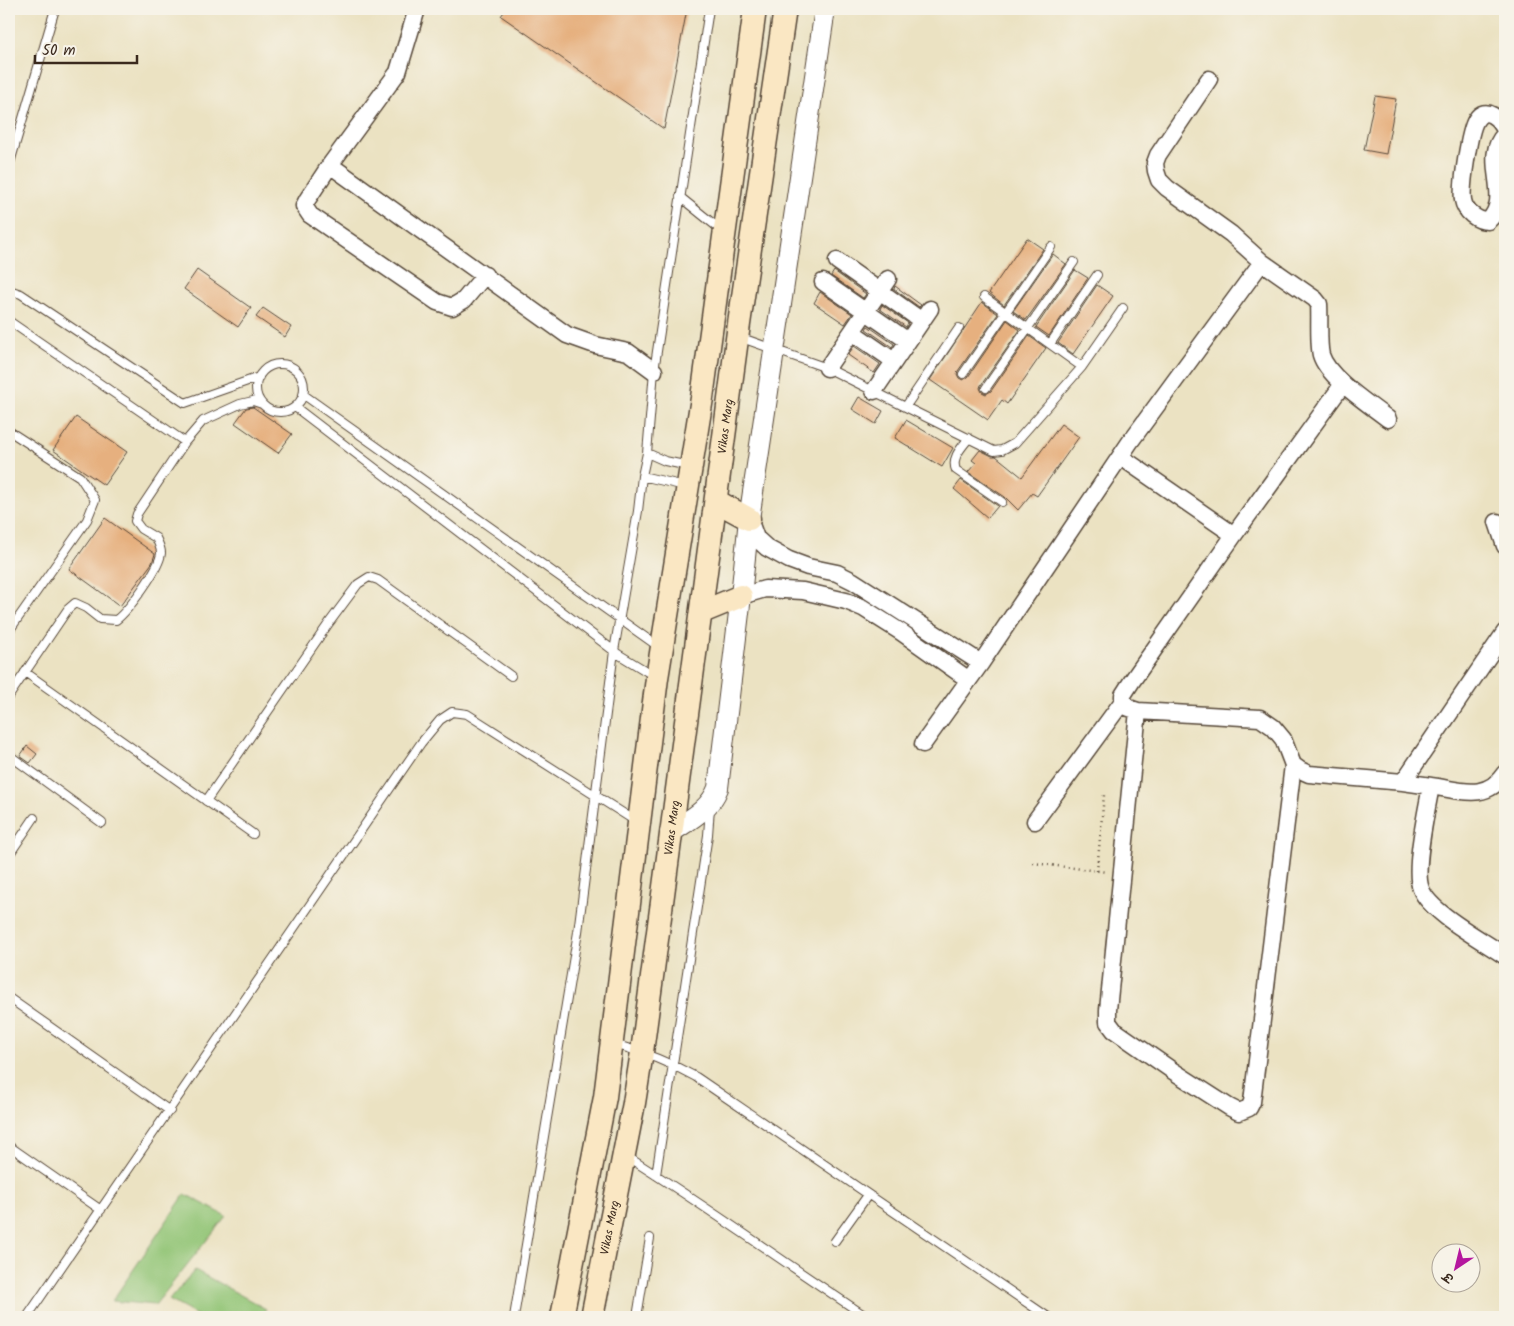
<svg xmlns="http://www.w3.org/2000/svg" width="1514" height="1326" viewBox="0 0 1514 1326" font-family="Kalam,'Playpen Sans Deva',sans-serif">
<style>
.green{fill:#91c475;stroke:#66774a}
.building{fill:#e6b07f}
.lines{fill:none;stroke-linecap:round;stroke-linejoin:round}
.service-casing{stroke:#554637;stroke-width:10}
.minor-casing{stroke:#554637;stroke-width:19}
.tertiary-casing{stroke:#554637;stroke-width:22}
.secondary-casing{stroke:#554637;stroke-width:25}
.path{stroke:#554637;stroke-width:2.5;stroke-dasharray:1 4;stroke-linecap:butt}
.service{stroke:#fff;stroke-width:8}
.minor{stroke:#fff;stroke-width:16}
.tertiary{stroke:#fff;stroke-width:20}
.secondary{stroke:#fae7c3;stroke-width:22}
.labels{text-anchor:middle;stroke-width:4;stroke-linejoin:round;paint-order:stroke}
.street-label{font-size:12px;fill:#3b2a1e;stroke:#f7f3e8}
</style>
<rect width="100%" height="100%" fill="#f7f3e8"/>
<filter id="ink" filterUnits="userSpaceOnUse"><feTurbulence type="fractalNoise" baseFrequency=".02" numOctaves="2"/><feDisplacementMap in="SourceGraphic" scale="10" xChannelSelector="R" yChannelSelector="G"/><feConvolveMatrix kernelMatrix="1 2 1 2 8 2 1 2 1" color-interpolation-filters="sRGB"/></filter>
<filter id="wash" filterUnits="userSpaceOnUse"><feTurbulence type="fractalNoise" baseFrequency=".0096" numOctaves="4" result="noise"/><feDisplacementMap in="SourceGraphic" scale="20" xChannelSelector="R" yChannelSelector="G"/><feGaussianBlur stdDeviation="1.12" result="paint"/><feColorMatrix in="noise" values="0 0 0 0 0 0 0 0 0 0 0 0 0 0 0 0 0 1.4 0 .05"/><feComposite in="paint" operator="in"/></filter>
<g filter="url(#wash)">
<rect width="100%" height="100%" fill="#ebe2c2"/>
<path class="green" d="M 185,1194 L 226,1216 L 155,1305 L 112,1301 Z
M 195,1270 L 266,1309 L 261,1317 L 200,1317 L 169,1300 Z"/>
<g id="blocks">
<path class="building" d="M 506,9 L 687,9 L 664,129 L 501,16 Z
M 1375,96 L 1396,99 L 1386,154 L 1364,150 Z
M 1027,238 L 1043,249 L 1004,305 L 989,293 Z
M 1053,254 L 1066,264 L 1026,320 L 1013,311 Z
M 197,270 L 251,308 L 238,327 L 184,289 Z
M 1075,270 L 1088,278 L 1049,336 L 1036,327 Z
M 834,271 L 866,294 L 863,298 L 831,276 Z
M 1097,285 L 1113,296 L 1073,354 L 1058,343 Z
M 895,286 L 921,305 L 919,307 L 894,289 Z
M 820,292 L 852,314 L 845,324 L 814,303 Z
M 982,302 L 998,314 L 958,371 L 957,374 L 959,378 L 963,380 L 968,377 L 1007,320 L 1020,330 L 981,385 L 980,388 L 982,392 L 986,394 L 991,391 L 1029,336 L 1046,348 L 1007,404 L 1002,400 L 988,420 L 930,380 Z
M 882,305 L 908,323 L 906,327 L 880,309 Z
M 263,308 L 291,327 L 285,337 L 256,317 Z
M 868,326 L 894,344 L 892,347 L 866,329 Z
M 854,346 L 880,364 L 874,373 L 848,355 Z
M 859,397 L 883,411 L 876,424 L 852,409 Z
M 253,407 L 292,434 L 278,453 L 235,423 L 246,408 Z
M 76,417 L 127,452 L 104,485 L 53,450 Z
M 906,420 L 953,448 L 942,467 L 895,438 Z
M 1061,424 L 1079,437 L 1037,496 L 1032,493 L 1018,510 L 1005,497 L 968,472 L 976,463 L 972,460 L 980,450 L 992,456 L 996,456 L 1022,477 Z
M 961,480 L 998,506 L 988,518 L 954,489 Z
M 105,518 L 155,554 L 152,563 L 120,606 L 69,569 Z
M 27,746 L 37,754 L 30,763 L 20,756 Z"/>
</g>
</g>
<g filter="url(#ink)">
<use href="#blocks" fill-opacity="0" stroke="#554637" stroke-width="1"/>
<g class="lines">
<g class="service-casing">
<path id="service" d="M 9,166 L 55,9
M 680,197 L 721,230
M 9,290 L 21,294 L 185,403 L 259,377
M 984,297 L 1082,367
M 9,321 L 185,442 L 203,421 L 240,404 L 253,401 L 262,404
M 739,337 L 827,368 L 994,451 L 1002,450 L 1015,443 L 1082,367 L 1123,308
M 1050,344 L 1097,275
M256 388a24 24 0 1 1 48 0a24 24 0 1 1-48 0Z
M 963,374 L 1051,247
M 986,388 L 1074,262
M 304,395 L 659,647
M 906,406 L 959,328
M 295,407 L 618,654 L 656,677
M 9,431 L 80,477 L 95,500 L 87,520 L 9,631
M 969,438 C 961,448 951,458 956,470 L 1002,502
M 689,466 L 665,461 L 647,453 L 654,371 L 709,9
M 642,476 L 647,453
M 25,672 L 253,834
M 9,696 L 68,609 L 75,603 L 86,608 L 100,619 L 116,620 C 128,611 160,568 161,553 C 161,548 158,542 156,538 L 141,529 L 135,521 L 137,514 L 185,442
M 9,755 L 102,823
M 206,801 L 329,623 L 358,584 L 369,577 L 378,580 L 511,676
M 9,855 L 34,818
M 9,998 L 170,1111
M 614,1044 C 643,1052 669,1062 696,1077 L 1048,1317
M 9,1146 L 101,1210
M 626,1156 C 708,1207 786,1264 867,1317
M 656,1175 L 708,835 L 710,808
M 835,1241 L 868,1195
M 9,1314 L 14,1317
M 27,1317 L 421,743 L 440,720 L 452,712 L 467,714 L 637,822
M 514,1317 L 578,932 L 614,651 L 638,511 L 642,476 L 685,486
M 637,1317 L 650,1238"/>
</g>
<g class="minor-casing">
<path id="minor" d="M 417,9 L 398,72 L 330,165 L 567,335 L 595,345 L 628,352 L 654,371
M 1209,79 L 1158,155 L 1155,163 L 1156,171 L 1159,180 L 1167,188 L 1231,234 L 1262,262 L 1315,299 L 1319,304 C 1320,317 1318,343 1321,355 C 1328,378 1369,404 1388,419
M 1505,130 C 1500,120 1486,104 1476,120 C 1469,131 1461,187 1463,200 C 1465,212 1477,221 1488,221 C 1514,198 1480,158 1505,134
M 330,165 L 307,200 L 304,206 L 310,215 L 437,302 L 452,307 L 464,300 L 485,275
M 837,261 L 922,321
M 823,282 L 908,341
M 852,332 L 894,361
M 827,368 L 888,279
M 1343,384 L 1234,535 L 1132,681 L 1123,695 L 1123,701 L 1129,708 L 1138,711 L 1260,718 L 1273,727 L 1283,739 L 1293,765 L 1300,770 L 1309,774 L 1403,782 L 1431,786 C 1427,809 1413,870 1421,889 C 1430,913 1484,941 1505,956
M 874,391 L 930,309
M 1121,457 L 1234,535
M 749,519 L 756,538 L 767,548 L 789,560 L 808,567 L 837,573 L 853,581 L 981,663
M 1497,522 L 1505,546
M 741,596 L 765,589 L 803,591 L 846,601 L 863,608 L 901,632 L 969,680
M 1138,711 L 1108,1010 L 1108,1022 L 1114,1030 L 1173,1071 L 1229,1107 L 1239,1112 L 1249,1108 L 1252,1102 L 1293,765
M 923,744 L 981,663 L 1130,442 L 1262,262
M 1403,782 L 1505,632
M 1431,786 C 1460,790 1486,802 1505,773
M 1035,821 L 1123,701"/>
</g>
<g class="tertiary-casing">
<path id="tertiary" d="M 670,833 C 689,820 710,810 718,788 L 741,596 L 749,519 L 825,9"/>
</g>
<g class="secondary-casing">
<g id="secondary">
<path d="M 716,501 L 749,519"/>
<path d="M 702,612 L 741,596"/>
<path d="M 562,1317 L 605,1097 L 657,678 L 702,398 L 755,9"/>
<path id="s1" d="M 592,1317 L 634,1103 L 642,1052 L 739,324 L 785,9"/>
</g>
</g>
<path class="path" d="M 1033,863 L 1107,872
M 1097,871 L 1104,795"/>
<use href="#service" class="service"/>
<use href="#minor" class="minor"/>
<use href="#tertiary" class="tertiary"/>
<use href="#secondary" class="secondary"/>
</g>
</g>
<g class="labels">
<g class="street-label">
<text dy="4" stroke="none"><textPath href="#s1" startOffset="901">Vikas Marg</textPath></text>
<text dy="4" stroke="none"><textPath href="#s1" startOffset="496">Vikas Marg</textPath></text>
<text dy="4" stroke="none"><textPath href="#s1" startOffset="91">Vikas Marg</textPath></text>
</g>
</g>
<rect width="1514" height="1326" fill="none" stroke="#f7f3e8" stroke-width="30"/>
<g transform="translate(1456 1268) rotate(215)"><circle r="24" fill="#f7f3e8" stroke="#aca397"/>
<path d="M0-4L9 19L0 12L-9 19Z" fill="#b5179e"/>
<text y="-8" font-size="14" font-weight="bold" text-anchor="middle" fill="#3b2a1e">उ</text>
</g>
<path d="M35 55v8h102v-8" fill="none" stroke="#3b2a1e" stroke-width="2.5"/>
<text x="42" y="55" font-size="15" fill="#3b2a1e" stroke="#f7f3e8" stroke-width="4" paint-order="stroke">50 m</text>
</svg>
